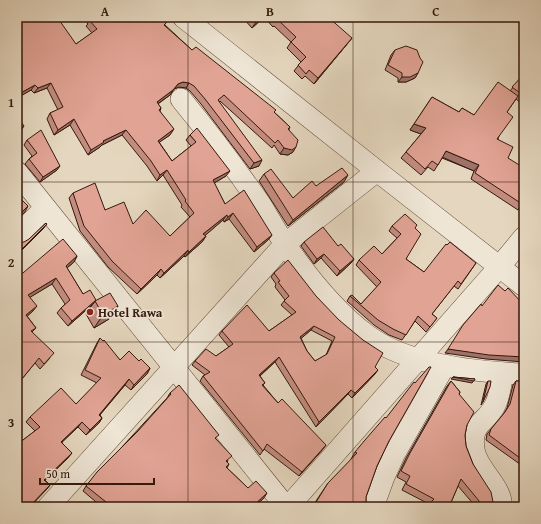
<svg xmlns="http://www.w3.org/2000/svg" width="541" height="524" viewBox="0 0 541 524" font-family="'Gentium Book Plus',serif">
<style>
.lines{fill:none;stroke-linecap:round;stroke-linejoin:round}
.minor-casing{stroke:#62483a;stroke-width:22}
.minor{stroke:#eee5d5;stroke-width:21}
.wall{fill:#c28c7f;stroke:#36190e;fill-rule:evenodd}
.shaded-wall{fill:#9e7268;stroke:#36190e}
.building{fill:#e1a394;stroke:#36190e;fill-rule:evenodd}
.grid{fill:none;stroke:#36190e;stroke-width:1;stroke-opacity:0.55}
.poi-dot{fill:#8f2418;stroke:#eee5d5;stroke-width:1.5}
.labels{text-anchor:middle;stroke-width:3.5;stroke-linejoin:round;paint-order:stroke}
.poi-label{font-size:13px;font-weight:bold;fill:#36190e;stroke:#eee5d5;text-anchor:start}
.neatline{fill:none;stroke:#36190e;stroke-width:1.5}
.grid-label{font-size:13px;text-anchor:middle;font-weight:bold;fill:#36190e}
</style>
<rect width="100%" height="100%" fill="#e5d7bf"/>
<filter id="stains"><feTurbulence type="fractalNoise" baseFrequency=".005" numOctaves="4"/><feColorMatrix values="0 0 0 0 .2 0 0 0 0 .09 0 0 0 0 .02 0 0 0 .5 -.17"/></filter>
<radialGradient id="worn" r=".72"><stop offset=".6" stop-color="#630" stop-opacity="0"/><stop offset="1" stop-color="#630" stop-opacity=".3"/></radialGradient>
<g class="lines">
<g class="minor-casing">
<path id="minor" d="M 183,17 L 377,171 L 524,286
M 181,99 C 209,133 236,169 261,205 C 269,218 276,231 285,244 C 307,276 336,312 367,335 C 407,365 476,372 524,374
M 17,172 L 286,507
M 17,236 L 45,208
M 48,507 L 285,244 L 377,171
M 288,507 L 500,266 L 524,237
M 373,507 L 384,477 L 395,453 L 445,365
M 501,507 C 504,488 476,469 474,449 C 470,421 488,423 496,403 C 500,394 501,383 503,373"/>
</g>
<use href="#minor" class="minor"/>
</g>
<path class="wall" d="M 17,17 L 76,44 L 92,33 L 86,26 L 88,24 L 82,17 L 160,17 L 165,25 L 192,50 L 274,112 L 290,127 L 289,129 L 293,152 L 288,155 L 280,154 L 274,145 L 272,148 L 220,101 L 219,102 L 259,166 L 250,169 L 201,104 L 190,91 L 186,88 L 179,87 L 174,89 L 170,95 L 158,104 L 161,108 L 160,111 L 170,135 L 159,142 L 172,161 L 191,146 L 186,140 L 190,135 L 226,176 L 214,183 L 225,204 L 272,235 L 268,240 L 254,252 L 229,219 L 224,222 L 223,220 L 205,235 L 206,236 L 202,242 L 185,257 L 184,256 L 160,278 L 157,275 L 137,294 L 108,267 L 80,231 L 69,198 L 73,193 L 133,224 L 170,236 L 190,217 L 181,207 L 182,205 L 163,175 L 157,181 L 147,166 L 122,135 L 102,145 L 100,147 L 88,155 L 70,125 L 54,135 L 47,119 L 50,113 L 58,110 L 47,88 L 34,93 L 31,90 L 17,98 Z
M 242,17 L 328,17 L 348,43 L 314,84 L 305,76 L 302,79 L 294,71 L 301,62 L 287,48 L 291,42 L 274,26 L 273,27 L 264,17 L 252,28 Z
M 395,50 L 418,73 L 415,78 L 406,82 L 398,82 L 398,78 L 385,70 L 391,55 Z
M 524,74 L 524,105 L 516,99 L 507,112 L 498,139 L 508,158 L 524,200 L 518,210 L 471,179 L 474,171 L 442,158 L 434,171 L 428,167 L 421,175 L 401,158 L 421,134 L 410,130 L 432,97 L 459,112 L 462,108 L 474,115 L 510,91 Z
M 27,140 L 57,170 L 40,182 L 25,164 L 29,159 L 32,156 L 24,145 Z
M 264,174 L 293,198 L 316,186 L 344,182 L 288,226 L 259,181 Z
M 392,226 L 415,228 L 406,259 L 424,272 L 476,263 L 458,289 L 454,286 L 432,314 L 437,318 L 426,332 L 415,321 L 402,340 L 389,335 L 374,325 L 347,301 L 350,296 L 361,304 L 377,287 L 356,265 L 359,260 L 382,254 L 397,238 L 389,231 Z
M 304,242 L 338,246 L 354,259 L 351,263 L 337,276 L 321,258 L 314,264 L 301,246 Z
M 77,256 L 74,262 L 67,268 L 83,294 L 96,300 L 92,305 L 68,326 L 57,313 L 61,308 L 65,304 L 52,284 L 30,297 L 33,311 L 27,316 L 36,328 L 32,332 L 50,358 L 40,369 L 35,363 L 17,385 L 17,278 Z
M 274,273 L 316,296 L 375,367 L 375,374 L 352,398 L 348,394 L 316,427 L 275,362 L 260,376 L 265,383 L 263,385 L 278,403 L 323,449 L 299,476 L 264,449 L 260,455 L 200,381 L 203,376 L 205,375 L 192,365 L 195,361 L 216,356 L 229,347 L 219,335 L 222,331 L 269,331 L 292,315 L 281,305 L 285,300 L 275,287 L 276,284 L 271,277 ZM 311,330 L 332,341 L 326,355 L 315,361 L 307,351 L 301,338 Z
M 95,301 L 118,306 L 109,319 L 94,328 L 86,314 Z
M 100,338 L 120,360 L 139,361 L 150,368 L 147,374 L 131,390 L 125,385 L 100,415 L 102,418 L 99,423 L 86,435 L 78,427 L 62,442 L 68,458 L 45,480 L 50,485 L 46,490 L 19,443 L 35,431 L 26,422 L 30,417 L 76,404 L 97,383 L 81,375 L 97,343 Z
M 451,381 L 460,392 L 459,395 L 467,425 L 465,435 L 466,446 L 473,464 L 494,507 L 476,507 L 458,486 L 449,507 L 427,507 L 429,504 L 402,490 L 406,482 L 397,477 L 406,458 L 447,386 Z
M 488,381 L 483,402 L 481,405 L 486,384 Z
M 516,381 L 524,381 L 524,467 L 486,440 L 487,434 L 503,415 L 507,408 L 513,385 Z
M 170,393 L 216,439 L 228,461 L 227,462 L 229,464 L 227,468 L 248,488 L 264,498 L 254,507 L 102,507 L 83,491 L 86,486 L 167,398 Z
M 389,441 L 377,466 L 366,497 L 366,503 L 368,507 L 312,507 L 328,483 L 352,459 L 351,459 L 355,452 Z"/>
<path class="shaded-wall" d="M 262,17 L 264,17 L 252,28 L 256,22 Z
M 352,38 L 348,43 L 314,84 L 318,78 Z
M 418,73 L 415,78 L 406,82 L 398,82 L 402,77 Z
M 183,82 L 189,83 L 186,88 L 179,87 L 174,89 L 178,84 Z
M 51,83 L 47,88 L 34,93 L 38,88 Z
M 35,85 L 31,90 L 17,98 L 17,95 Z
M 173,90 L 170,95 L 153,107 L 157,102 Z
M 74,119 L 70,125 L 54,135 L 58,130 Z
M 414,124 L 426,128 L 421,134 L 410,130 Z
M 24,126 L 20,132 L 17,134 L 17,131 Z
M 174,129 L 170,135 L 154,146 L 158,141 Z
M 126,130 L 122,135 L 102,145 L 100,147 L 88,155 L 91,150 L 103,141 Z
M 296,147 L 293,152 L 288,155 L 280,154 L 284,148 Z
M 446,151 L 479,165 L 474,171 L 442,157 Z
M 262,160 L 259,166 L 250,169 L 254,163 Z
M 60,166 L 57,170 L 40,182 L 43,177 Z
M 167,170 L 163,175 L 157,181 L 160,175 Z
M 230,171 L 226,176 L 209,186 L 213,180 Z
M 348,175 L 344,182 L 288,226 L 293,220 Z
M 28,206 L 25,212 L 17,219 L 17,217 Z
M 233,213 L 229,219 L 224,222 L 228,217 Z
M 227,215 L 223,220 L 200,240 L 203,234 Z
M 47,224 L 43,229 L 17,255 L 17,254 Z
M 272,235 L 268,240 L 254,252 L 257,247 Z
M 206,236 L 202,242 L 185,257 L 189,252 Z
M 188,250 L 184,256 L 160,278 L 164,273 Z
M 324,254 L 321,258 L 314,264 L 317,259 Z
M 77,256 L 74,262 L 62,272 L 66,266 Z
M 354,259 L 351,263 L 337,276 L 340,271 Z
M 161,269 L 157,275 L 137,294 L 141,289 Z
M 56,278 L 52,284 L 24,301 L 28,295 Z
M 96,300 L 92,305 L 68,326 L 72,321 Z
M 37,306 L 33,311 L 23,320 L 26,315 Z
M 118,306 L 109,319 L 94,328 L 103,315 Z
M 314,326 L 311,330 L 297,342 L 300,337 Z
M 448,349 L 524,357 L 524,362 L 486,359 L 445,353 Z
M 279,357 L 275,362 L 256,379 L 259,375 Z
M 150,368 L 147,374 L 131,390 L 134,385 Z
M 378,370 L 375,374 L 352,398 L 355,393 Z
M 453,377 L 475,379 L 472,383 L 451,379 Z
M 129,379 L 125,385 L 95,420 L 99,415 Z
M 351,390 L 348,394 L 316,427 L 319,422 Z
M 102,418 L 99,423 L 86,435 L 90,430 Z
M 82,422 L 78,427 L 57,447 L 61,442 Z
M 326,445 L 323,449 L 299,476 L 302,472 Z
M 72,453 L 68,458 L 40,485 L 44,480 Z
M 50,485 L 46,490 L 30,507 L 29,507 Z
M 267,493 L 264,498 L 254,507 L 252,507 Z"/>
<path class="building" d="M 17,17 L 57,17 L 76,44 L 97,29 L 90,21 L 92,19 L 90,17 L 160,17 L 167,22 L 164,25 L 192,50 L 196,47 L 276,110 L 274,112 L 290,127 L 288,129 L 298,140 L 296,147 L 292,150 L 284,148 L 278,140 L 275,143 L 224,95 L 218,100 L 262,160 L 254,163 L 205,99 L 194,86 L 189,83 L 183,82 L 178,84 L 173,90 L 157,102 L 161,108 L 159,110 L 174,129 L 158,141 L 172,161 L 196,142 L 190,135 L 197,128 L 230,171 L 213,180 L 225,204 L 244,190 L 272,235 L 257,247 L 233,213 L 228,217 L 227,215 L 203,234 L 206,236 L 189,252 L 188,250 L 164,273 L 161,269 L 141,289 L 112,261 L 84,226 L 73,193 L 95,183 L 105,210 L 124,202 L 133,224 L 146,210 L 170,236 L 194,213 L 185,201 L 186,200 L 167,170 L 160,175 L 151,161 L 126,130 L 103,141 L 104,142 L 91,150 L 74,119 L 58,130 L 50,113 L 63,107 L 51,83 L 38,88 L 35,85 L 17,95 Z
M 252,17 L 262,17 L 256,22 Z
M 273,17 L 328,17 L 352,38 L 318,78 L 309,70 L 306,74 L 298,65 L 306,57 L 291,42 L 296,37 L 278,20 L 277,21 Z
M 406,46 L 417,50 L 420,58 L 423,62 L 418,73 L 410,77 L 402,77 L 402,73 L 388,65 L 395,50 Z
M 524,74 L 524,96 L 512,87 Z
M 498,82 L 518,96 L 507,112 L 513,117 L 497,139 L 513,147 L 508,158 L 524,168 L 524,200 L 522,204 L 475,173 L 479,165 L 446,151 L 438,165 L 432,161 L 425,169 L 406,152 L 426,128 L 414,124 L 432,97 L 459,112 L 462,108 L 474,115 Z
M 17,116 L 24,126 L 17,131 Z
M 41,130 L 60,166 L 43,177 L 29,159 L 37,153 L 27,140 Z
M 342,168 L 348,175 L 293,220 L 264,174 L 271,169 L 293,198 L 312,181 L 316,186 Z
M 20,198 L 28,206 L 17,217 L 17,201 Z
M 405,214 L 417,225 L 415,228 L 421,234 L 406,259 L 424,272 L 446,244 L 447,245 L 450,242 L 476,263 L 461,284 L 458,281 L 432,314 L 437,318 L 430,327 L 418,316 L 406,335 L 393,329 L 378,320 L 350,296 L 352,295 L 361,304 L 381,282 L 359,260 L 374,246 L 382,254 L 401,234 L 392,226 Z
M 46,223 L 47,224 L 17,254 L 17,242 L 24,242 L 29,239 Z
M 323,227 L 338,246 L 341,244 L 354,259 L 340,271 L 324,254 L 317,259 L 304,242 Z
M 63,239 L 77,256 L 66,266 L 83,294 L 90,290 L 96,300 L 72,321 L 61,308 L 70,300 L 56,278 L 28,295 L 37,306 L 26,315 L 36,328 L 31,331 L 54,353 L 44,364 L 39,358 L 17,385 L 17,278 Z
M 288,260 L 316,296 L 339,320 L 363,340 L 383,353 L 375,367 L 378,370 L 355,393 L 351,390 L 319,422 L 279,357 L 259,375 L 265,383 L 262,385 L 278,403 L 282,399 L 326,445 L 302,472 L 267,444 L 263,451 L 203,376 L 210,372 L 195,361 L 206,349 L 216,356 L 233,344 L 222,331 L 247,305 L 269,331 L 296,312 L 284,301 L 289,296 L 278,282 L 280,281 L 274,273 ZM 314,326 L 335,337 L 327,354 L 315,361 L 307,351 L 300,337 Z
M 498,285 L 505,291 L 508,288 L 524,305 L 524,357 L 489,355 L 448,349 L 463,325 L 481,304 L 482,306 Z
M 110,293 L 118,306 L 103,315 L 95,301 Z
M 100,338 L 103,341 L 104,340 L 120,360 L 129,351 L 139,361 L 141,359 L 150,368 L 134,385 L 129,379 L 99,415 L 102,418 L 90,430 L 82,422 L 61,442 L 72,453 L 44,480 L 50,485 L 29,507 L 17,507 L 17,441 L 19,443 L 40,427 L 30,417 L 61,388 L 76,404 L 101,378 L 85,370 Z
M 429,367 L 431,367 L 389,441 L 377,466 L 366,497 L 366,503 L 368,507 L 313,507 L 328,483 L 357,453 L 355,452 L 365,440 L 385,417 L 386,418 L 414,382 L 415,383 Z
M 453,377 L 475,379 L 474,381 Z
M 451,381 L 460,392 L 459,394 L 474,412 L 467,425 L 465,435 L 466,446 L 473,464 L 491,492 L 494,507 L 484,507 L 461,479 L 449,507 L 431,507 L 429,504 L 434,499 L 406,484 L 410,476 L 401,471 L 410,453 Z
M 488,381 L 491,381 L 490,387 L 483,402 Z
M 516,381 L 524,381 L 524,461 L 489,435 L 491,429 L 505,412 L 510,404 Z
M 179,385 L 219,435 L 215,438 L 232,456 L 226,461 L 229,464 L 226,467 L 248,488 L 256,481 L 267,493 L 252,507 L 102,507 L 106,502 L 86,486 L 97,472 L 138,431 L 171,394 L 170,393 Z
M 17,403 L 22,409 L 17,413 Z
M 70,504 L 74,507 L 68,507 Z
M 389,504 L 390,507 L 387,507 Z"/>
<path class="grid" d="M 188,17 L 188,507M 353,17 L 353,507M 17,182 L 524,182M 17,342 L 524,342"/>
<circle class="poi-dot" cx="90" cy="312" r="4"/>
<g class="labels">
<g class="poi-label">
<text x="98" y="317">Hotel Rawa</text>
</g>
</g>
<rect width="541" height="524" fill="none" stroke="#e5d7bf" stroke-width="44"/>
<path d="M40 478v6h114v-6" fill="none" stroke="#36190e" stroke-width="2"/>
<text x="46" y="478" font-size="12" fill="#36190e" stroke="#eee5d5" stroke-width="3" paint-order="stroke">50 m</text>
<rect x="22" y="22" width="497" height="480" class="neatline"/>
<g class="grid-label">
<text x="105" y="16">A</text>
<text x="270" y="16">B</text>
<text x="436" y="16">C</text>
<text x="11" y="107">1</text>
<text x="11" y="267">2</text>
<text x="11" y="427">3</text>
</g>
<rect width="100%" height="100%" filter="url(#stains)"/>
<rect width="100%" height="100%" fill="url(#worn)"/>
</svg>
